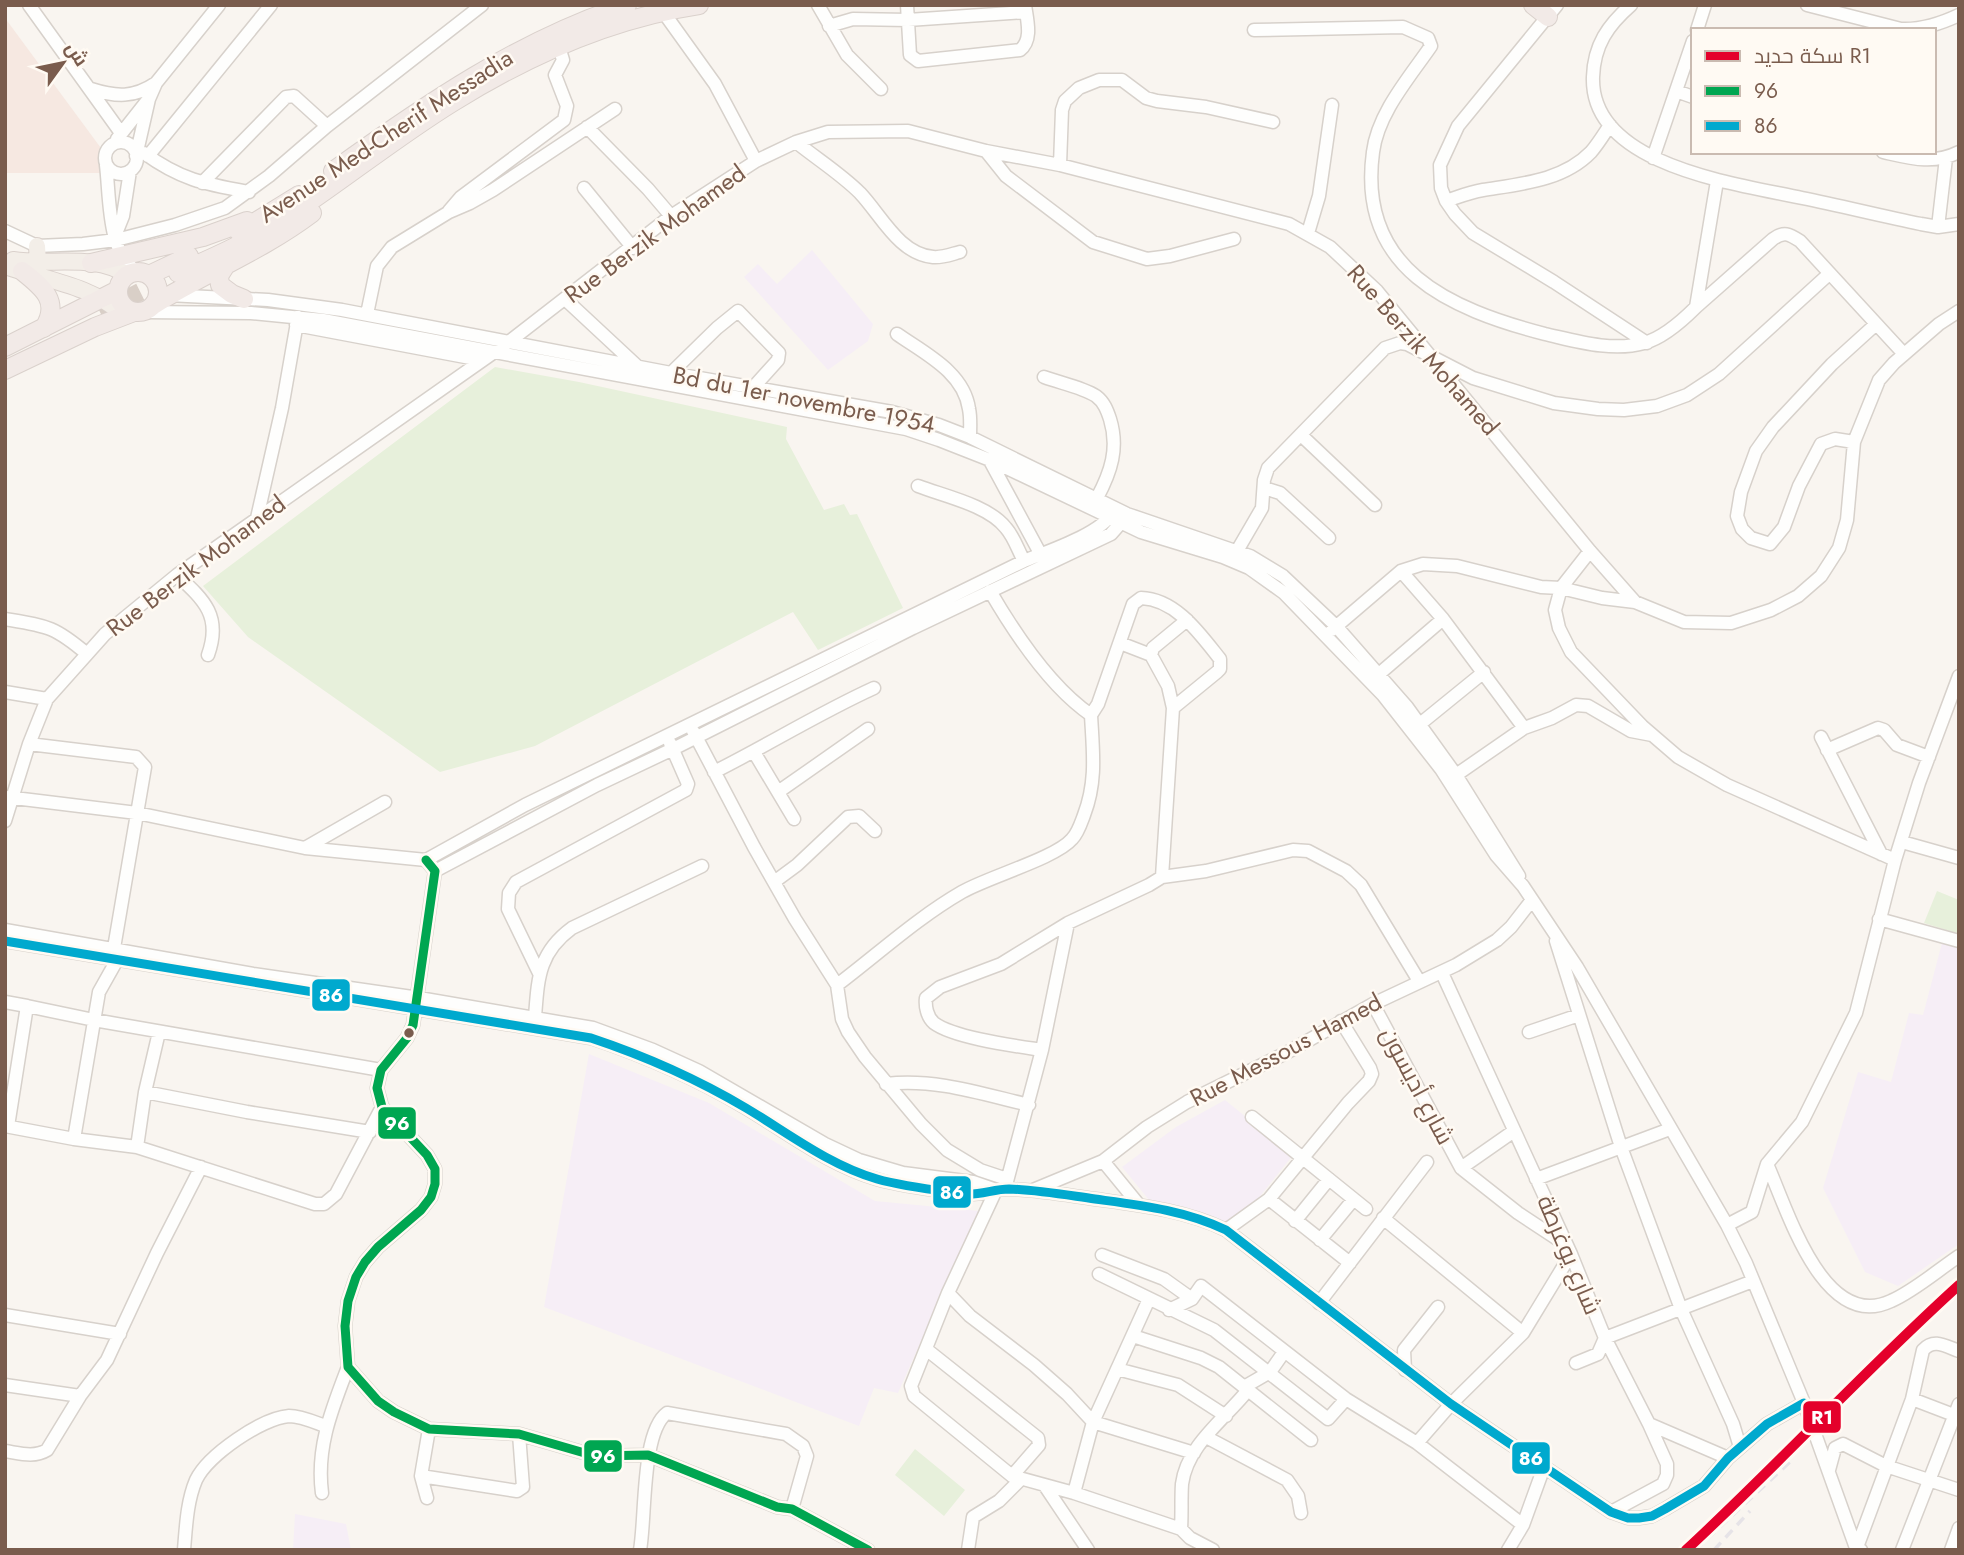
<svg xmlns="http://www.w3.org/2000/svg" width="1964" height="1555" viewBox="0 0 1964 1555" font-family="Jost,Cairo,sans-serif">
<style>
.commercial{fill:#f6e8e1}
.education{fill:#f6eef6}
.green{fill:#e7f0db}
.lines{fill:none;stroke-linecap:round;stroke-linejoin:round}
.highway-tunnel{stroke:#d9cfc7;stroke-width:18;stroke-dasharray:18 9;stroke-linecap:butt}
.minor-casing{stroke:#d7d1cb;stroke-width:15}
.major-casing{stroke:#dad1cc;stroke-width:18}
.highway-casing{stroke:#dad1cc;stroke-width:20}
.minor{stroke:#fefefd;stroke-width:12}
.major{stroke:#f3eee8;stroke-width:16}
.highway{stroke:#f2eae7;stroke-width:18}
.rail{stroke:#e6e3e7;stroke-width:3.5;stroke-dasharray:10 7;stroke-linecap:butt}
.bus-1-casing{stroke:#fffaf3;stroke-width:14}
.bus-2-casing{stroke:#fffaf3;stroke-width:14}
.bus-1{stroke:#00a651;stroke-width:9}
.bus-2{stroke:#00a9ce;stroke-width:9}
.rail-1-casing{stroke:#fffaf3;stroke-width:16}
.rail-1{stroke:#e4002b;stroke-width:10}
.bus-dot{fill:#7a5c4d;stroke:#fffaf3;stroke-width:2.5}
.labels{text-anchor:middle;stroke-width:5;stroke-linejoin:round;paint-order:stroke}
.street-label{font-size:24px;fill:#7a5c4d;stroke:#fffaf3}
.line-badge{stroke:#fffaf3;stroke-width:2.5}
.badge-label{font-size:19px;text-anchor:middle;font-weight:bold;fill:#fff}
</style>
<rect width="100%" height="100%" fill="#f9f5f0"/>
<path class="commercial" d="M 5,18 L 109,159 L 108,173 L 5,173 Z"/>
<path class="education" d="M 812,250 L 873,324 L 868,341 L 828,370 L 744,277 L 758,264 L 777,284 Z
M 1942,943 L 1959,947 L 1959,1244 L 1898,1286 L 1865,1272 L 1823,1188 L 1858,1072 L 1891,1082 L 1909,1013 L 1923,1015 Z
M 589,1054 L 709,1103 L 875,1201 L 979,1211 L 898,1393 L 874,1388 L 859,1426 L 544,1307 Z
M 1225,1100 L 1293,1155 L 1234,1229 L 1154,1206 L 1122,1167 L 1176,1127 Z
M 295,1514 L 346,1524 L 351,1550 L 293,1550 Z"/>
<path class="green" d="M 495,367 L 579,382 L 787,427 L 786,439 L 824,510 L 844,504 L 850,515 L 857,514 L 903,608 L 818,650 L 793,612 L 535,746 L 440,772 L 248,637 L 203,586 Z
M 1937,891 L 1959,900 L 1959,934 L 1924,923 Z
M 915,1449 L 965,1490 L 944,1516 L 895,1475 Z"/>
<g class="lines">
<path class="highway-tunnel" d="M 100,312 L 178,273"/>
<g class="minor-casing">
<path id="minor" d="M 29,5 L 121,133
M 818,5 L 847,55 L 881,89
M 907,5 L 910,55 L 918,61 L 1020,50 C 1033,40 1027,20 1025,5
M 1557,5 L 1458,126 L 1440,165 L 1441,188 L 1446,201 L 1455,214 L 1473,233 L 1554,282 L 1647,343
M 1631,5 C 1608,25 1594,45 1593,77 C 1590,166 1738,184 1802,198 C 1842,206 1881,216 1921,224 L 1938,227 L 1959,224
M 1807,5 L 1901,29 C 1922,30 1940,24 1959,15
M 664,13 L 715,84 L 756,161
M 829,26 L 853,19 L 908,20 L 1026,12
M 1254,30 L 1403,27 L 1428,38 L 1431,46 C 1409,78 1378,113 1373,152 C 1357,269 1449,309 1545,334 C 1576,341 1612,352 1644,343 C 1663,338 1682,321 1696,307 L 1717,181
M 1697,30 L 1705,5
M 91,89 C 116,97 134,98 156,83
M 1676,91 L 1693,97
M 587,127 L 648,189 L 671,216
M 117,139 L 147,101
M 796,142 C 817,159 841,174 860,193 C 881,215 899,254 933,257 C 942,258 952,254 960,252
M105 158a16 16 0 1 1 32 0a16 16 0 1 1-32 0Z
M 986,151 L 1006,176 L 1093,242 L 1147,259 L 1170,256 L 1234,239
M 1883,152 C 1910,158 1933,165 1959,152
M 144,153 C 181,180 205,184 249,192
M 136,156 L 149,99 L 156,83 L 219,5
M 148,156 L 271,5
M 1653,158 L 1693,41
M 106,165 C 110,197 107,255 138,272
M 1060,165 L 1062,110 L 1065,101 L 1079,88 L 1099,80 L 1122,80 L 1146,98 L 1157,101 L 1206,107 L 1273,122
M 202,183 L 286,97 L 294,96 L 327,126
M 584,188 L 633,248
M 1446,201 C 1458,197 1470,192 1483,190 C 1520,184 1563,181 1591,152 C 1598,144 1604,134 1610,125
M 449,211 L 461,197 L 564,120 L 567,106 L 555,75 L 563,60 L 559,47
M 1938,227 L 1946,158
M 5,231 L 37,246 L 83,244 L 116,240 L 175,225 L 225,208 L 269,176 L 327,126 L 482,5
M 1308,233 L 1319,196 L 1332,105
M 115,236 L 123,216 L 130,171
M 168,295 L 268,300 L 342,310 L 671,373 L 892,412 L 939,425 L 970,437 L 1127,514 L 1250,556 L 1283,576 L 1336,626 L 1407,707 L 1456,775 L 1519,876
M 565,299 L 637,366
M 1696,307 L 1773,239 C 1784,231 1789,234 1800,241 L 1904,354
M 143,312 L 251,313 L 323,320 L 906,429 L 939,440 L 990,460 L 1141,532 L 1223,557 L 1249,568 L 1284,593 L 1383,695 L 1441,769 L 1496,855 L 1523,886 L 1577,967 L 1727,1225 L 1746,1263 L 1804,1403 L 1856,1548 L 1861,1550
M 367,314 L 377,266 L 392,247 L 449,212 L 470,203 L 493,190 L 615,109
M 296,325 L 481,360
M 897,334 C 924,353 964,372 969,409 C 971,418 970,428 970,437
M 671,373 L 717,328 L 738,311 L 779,353 L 778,360 L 750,391
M 1044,377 C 1060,383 1082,387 1096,396 C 1104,402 1107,410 1110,419 C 1119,448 1111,472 1097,498
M 1301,435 L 1375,505
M 1854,442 L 1835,439 L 1821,444 L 1799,486 L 1784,527 L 1770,544 L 1751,538 L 1742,529 L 1737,516 L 1741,492 L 1756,451 L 1773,427 L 1832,364 L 1875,325
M 989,459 L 1041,555
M 918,486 C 944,496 988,505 1006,528 C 1014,537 1018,550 1024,561
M 1264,488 L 1280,493 L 1329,538
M 257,518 L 282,408 L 298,317
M 1237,551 L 1262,508 L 1264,480 L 1268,468 L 1385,348 L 1400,343 L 1407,344 L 1473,378 L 1554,403 L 1598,409 L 1624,410 L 1657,406 L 1687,395 L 1719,374 L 1829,274
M 1590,551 L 1561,588 L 1555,610 L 1559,628 L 1571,652 L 1642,726 L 1678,757 L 1727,785 L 1895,860
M 1401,571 L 1443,619
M 177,575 C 204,600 222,616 208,655
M 5,619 C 47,626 54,626 87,654
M 1332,630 L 1401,571 L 1423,564 L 1457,566 L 1541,587 L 1561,588 L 1602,598 L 1635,602 L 1684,622 L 1731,623 L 1771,610 L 1798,596 L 1821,576 L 1839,548 L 1847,520 L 1854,442 L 1879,380 L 1894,363 L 1939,324 L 1959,311
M 1120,643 L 1151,655
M 1379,674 L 1443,619 L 1524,728
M 5,692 L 47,699
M 1091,715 L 1098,704 L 1133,604 L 1141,598 C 1176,599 1200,634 1220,659 L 1220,669 L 1217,672 L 1173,708
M 1420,724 L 1484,672
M 693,731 L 754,847 L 795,919 L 837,985 L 842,1019 L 848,1032 L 865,1057 L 921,1124 L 947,1150 L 980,1170 L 1007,1179
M 1821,737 L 1881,854
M 29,744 L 136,757 L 145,767 L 114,948
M 1827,750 L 1878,728 L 1884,730 L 1897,745 L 1929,757
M 754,752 L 794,819
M 714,772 C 768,745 819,713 874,688
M 1456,775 L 1524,728 L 1552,718 L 1576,705 L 1588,706 L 1631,731 L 1652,735
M 778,792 L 868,729
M 6,797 L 137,813 L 305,848 L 426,860 L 525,805 L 1024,561 C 1046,552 1101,534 1112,513
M 5,821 L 29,744 L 47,699 L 105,634 L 177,575 L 510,341 L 671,216 L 756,161 L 796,142 L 828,132 L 908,131 L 986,151 L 1060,165 L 1289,224 L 1330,247 L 1377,291 L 1590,551 L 1635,602
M 1902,842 L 1959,858
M 305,848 L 385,802
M 426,860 L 435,871 L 413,1025 L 407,1038 L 381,1070 L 377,1088 L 382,1107 L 427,1155 L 435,1169 L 435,1184 L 431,1197 L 421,1210 L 378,1247 L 365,1262 L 356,1277 L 348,1301 L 345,1326 L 348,1367 L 378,1401 L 394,1412 L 429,1429 L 519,1434 L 595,1456 L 648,1455 L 777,1507 L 792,1509 L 868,1550
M 435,871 L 597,785 L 673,749 L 913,628 L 1111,534 L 1125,518
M 1162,877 L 1206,871 L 1293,850 L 1308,851 L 1346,871 L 1361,885 L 1419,981
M 774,882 L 797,865 L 848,817 L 859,816 L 875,831
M 1879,919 L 1959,941
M 5,930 L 253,974 L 419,998 L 593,1028 L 653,1050 L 699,1071 L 825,1144 L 859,1160 L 903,1173 L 973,1182 L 996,1190
M 5,941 L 591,1038 C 645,1056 697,1079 746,1108 C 788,1133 829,1165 877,1179 C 905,1187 936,1190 966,1194 C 981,1195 994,1189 1009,1189 C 1038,1190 1066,1195 1095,1199 C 1139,1205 1185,1210 1226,1230 L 1451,1404 L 1611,1512 L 1628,1518 L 1639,1518 L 1652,1516 L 1665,1509 L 1704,1486 L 1728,1458 L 1767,1424 L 1804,1403
M 1556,941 L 1621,1147 L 1681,1309 L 1733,1424 L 1740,1447
M 539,973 L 508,909 L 509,893 L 516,882 L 686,790 L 688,784 L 670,743
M 1442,973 L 1571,1254 L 1605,1338 L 1649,1424 L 1667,1464 L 1667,1475 L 1663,1484 L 1611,1512
M 837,985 C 878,954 917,918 962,892 C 988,877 1056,858 1072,839 C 1078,833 1081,823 1084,815 C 1097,781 1093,752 1091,715 C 1050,687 1015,634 990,591
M 5,1002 L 27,1006
M 1373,1004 L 1461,1168 L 1518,1213 L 1565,1244
M 535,1017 C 538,979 538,953 572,928 L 702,866
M 1529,1032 L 1579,1015
M 1042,1050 C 1016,1046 954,1038 934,1023 C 927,1017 925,1006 926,998 L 940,987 L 1001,964 L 1068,923 L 1149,885 L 1162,877 L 1173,708 L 1168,686 L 1151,655 L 1153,648 L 1187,620
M 886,1084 C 935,1078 982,1094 1029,1105
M 145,1092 L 247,1112 L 370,1132
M 1252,1117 L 1366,1209
M 5,1126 L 74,1139 L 137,1147 L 315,1204 L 324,1204 L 336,1194 L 382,1107
M 8,1126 L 27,1006 L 94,1020 L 381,1070
M 74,1139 L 99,992 L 117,960
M 137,1147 L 145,1092 L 159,1032
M 1103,1161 L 1139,1205
M 1767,1164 C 1787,1208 1823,1333 1891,1301 C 1914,1291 1938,1270 1959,1256
M 1461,1168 L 1514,1131
M 1536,1179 L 1670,1129
M 1006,1185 L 1042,1050 L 1068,923
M 996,1190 L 948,1293 L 911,1386 L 914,1396 L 1012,1476 L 1074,1493 L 1181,1529 L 1190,1538 L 1213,1550
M 1033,1190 L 1103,1161 L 1147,1127 L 1187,1102 L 1286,1053 L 1373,1004 L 1456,965 L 1497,940 L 1511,927 L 1532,900
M 1269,1199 L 1350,1263
M 1383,1218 L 1523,1333
M 1295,1221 L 1329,1179
M 1727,1225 L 1752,1212 L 1767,1164 L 1802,1122 L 1856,1013 L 1895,860 L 1919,783 L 1959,676
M 1226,1230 L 1269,1199 L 1348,1103 L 1369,1081 L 1372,1074 L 1370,1068 L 1341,1021
M 1320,1240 L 1353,1200
M 1102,1255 L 1164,1279 L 1192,1299
M 1099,1274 L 1214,1330 L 1328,1419 L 1346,1399
M 948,1293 L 970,1316 L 1034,1365 L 1067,1394 L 1093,1422 L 1194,1453
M 1319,1303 L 1427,1162
M 1169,1310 L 1192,1299 L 1201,1286 L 1346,1399 L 1417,1443 L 1523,1525
M 5,1315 L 120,1334
M 1133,1336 L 1201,1358 L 1219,1367 L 1311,1440
M 926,1349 L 1038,1438 L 1039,1445 L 1012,1476
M 1576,1363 L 1598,1354 L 1605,1338 L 1753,1281
M 1117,1369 L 1178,1385 L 1226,1416
M 1405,1370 L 1404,1350 L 1438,1307
M 5,1385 L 80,1396
M 1244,1387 L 1270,1372 L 1284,1352
M 1912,1399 L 1959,1417
M 1649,1424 L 1728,1458
M 1206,1437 L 1287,1480 L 1298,1496 L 1301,1513
M 1417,1443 L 1451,1404 L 1523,1333 L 1571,1254
M 5,1451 C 19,1453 34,1458 47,1450 L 80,1396 L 107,1360 L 157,1253 L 201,1167
M 1829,1470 L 1835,1448 L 1843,1444 L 1886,1466 L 1959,1490
M 421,1476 L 517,1491 L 523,1487 L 519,1434
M 1045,1486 L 1088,1550
M 322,1493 C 316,1447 332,1409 348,1367
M 1074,1493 L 1093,1422 L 1149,1299
M 427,1498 L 421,1476 L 429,1429
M 1181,1529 C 1182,1514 1181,1499 1182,1484 C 1187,1445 1225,1419 1248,1390
M 184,1550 C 186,1526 187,1501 196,1480 C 208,1455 262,1418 289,1416 C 301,1416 314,1422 325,1426
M 640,1550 C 646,1518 641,1432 667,1413 L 786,1434 L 803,1446 L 807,1456 L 792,1509
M 968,1550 L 973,1517 L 999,1501 L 1021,1479
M 1508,1550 L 1523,1525 L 1544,1467
M 1856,1550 L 1912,1399 L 1923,1350 C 1934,1338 1945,1346 1959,1351
M 1902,1550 L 1959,1404
M 1951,1550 L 1959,1528"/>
</g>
<g class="major-casing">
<path id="major" d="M 37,246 L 38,263
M 13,260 C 50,266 95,253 127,275
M 5,266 C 48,281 88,284 124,315"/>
</g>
<g class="highway-casing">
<path id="highway" d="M 1533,5 L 1548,17
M 333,171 C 426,104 518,41 627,5
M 239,232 L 299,195
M 91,263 L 203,237 L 247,221
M 226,265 L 219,276 L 220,285 L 232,294 L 244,299
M 22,271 C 42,287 61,301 44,328
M118 292a20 20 0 1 1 40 0a20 20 0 1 1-40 0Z
M 178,273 C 212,258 246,243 278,223 C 337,185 393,139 453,102 C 527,56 612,18 699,5
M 149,275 L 189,256
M 155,304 C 207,272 263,250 312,213
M 5,347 L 118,290
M 5,370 L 95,327 L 134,312"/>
</g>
<use href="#minor" class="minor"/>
<use href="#major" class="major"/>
<use href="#highway" class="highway"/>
<path class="rail" d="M 1783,1456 L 1876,1363 L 1959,1285
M 1695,1550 L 1790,1462
M 1714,1550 L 1750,1511"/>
<g class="bus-1-casing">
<path id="bus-1" d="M 426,860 L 435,871 L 413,1025 L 407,1038 L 381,1070 L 377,1088 L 382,1107 L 427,1155 L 435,1169 L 435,1184 L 431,1197 L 421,1210 L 378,1247 L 365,1262 L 356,1277 L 348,1301 L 345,1326 L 348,1367 L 378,1401 L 394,1412 L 429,1429 L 519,1434 L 595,1456 L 648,1455 L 777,1507 L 792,1509 L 868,1550"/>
</g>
<g class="bus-2-casing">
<path id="bus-2" d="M 5,941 L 591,1038 C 645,1056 697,1079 746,1108 C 788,1133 829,1165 877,1179 C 905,1187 936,1190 966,1194 C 981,1195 994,1189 1009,1189 C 1038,1190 1066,1195 1095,1199 C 1139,1205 1185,1210 1226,1230 L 1451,1404 L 1611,1512 L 1628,1518 L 1639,1518 L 1652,1516 L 1665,1509 L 1704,1486 L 1728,1458 L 1767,1424 L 1804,1403"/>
</g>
<use href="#bus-1" class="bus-1"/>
<use href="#bus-2" class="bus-2"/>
<g class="rail-1-casing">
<path id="rail-1" d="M 1686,1550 C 1779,1464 1865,1370 1959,1285"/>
</g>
<use href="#rail-1" class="rail-1"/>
</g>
<circle class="bus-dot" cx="409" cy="1033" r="6"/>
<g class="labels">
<g class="street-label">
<text transform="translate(386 136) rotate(-33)" y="8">Avenue Med-Cherif Messadia</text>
<text transform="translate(655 234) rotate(-36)" y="8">Rue Berzik Mohamed</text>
<text transform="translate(1423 350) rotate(49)" y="8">Rue Berzik Mohamed</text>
<text transform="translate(804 400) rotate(11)" y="8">Bd du 1er novembre 1954</text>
<text transform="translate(196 566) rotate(-37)" y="8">Rue Berzik Mohamed</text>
<text transform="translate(1286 1050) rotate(-28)" y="8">Rue Messous Hamed</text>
<text transform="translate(1417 1086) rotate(62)" y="8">شارع أديسون</text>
<text transform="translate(1569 1255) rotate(67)" y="8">شارع يوغرطة</text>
</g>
</g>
<g class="line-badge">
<rect x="311" y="978" width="40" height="34" rx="7" fill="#00a9ce"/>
<rect x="377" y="1106" width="40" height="34" rx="7" fill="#00a651"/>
<rect x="932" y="1175" width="40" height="34" rx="7" fill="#00a9ce"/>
<rect x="1802" y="1400" width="40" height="34" rx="7" fill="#e4002b"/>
<rect x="583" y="1439" width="40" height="34" rx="7" fill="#00a651"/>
<rect x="1511" y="1441" width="40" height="34" rx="7" fill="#00a9ce"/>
</g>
<g class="badge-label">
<text x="331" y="1002">86</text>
<text x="397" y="1130">96</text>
<text x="952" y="1199">86</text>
<text x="1822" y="1424">R1</text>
<text x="603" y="1463">96</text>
<text x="1531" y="1465">86</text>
</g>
<rect width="1964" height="1555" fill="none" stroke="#7a5c4d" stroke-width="14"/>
<rect x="1691" y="28" width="245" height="126" fill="#fffaf3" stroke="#cabbb1" stroke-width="2"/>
<rect x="1705" y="51" width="35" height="10" fill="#e4002b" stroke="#cabbb1" stroke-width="2"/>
<text x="1754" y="63" font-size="21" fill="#7a5c4d">سكة حديد R1</text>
<rect x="1705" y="86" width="35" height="10" fill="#00a651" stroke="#cabbb1" stroke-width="2"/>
<text x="1754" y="98" font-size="21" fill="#7a5c4d">96</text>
<rect x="1705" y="121" width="35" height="10" fill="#00a9ce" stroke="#cabbb1" stroke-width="2"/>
<text x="1754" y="133" font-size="21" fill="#7a5c4d">86</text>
<g transform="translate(63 63) rotate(57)" stroke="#fffaf3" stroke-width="5" paint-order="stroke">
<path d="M0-5L12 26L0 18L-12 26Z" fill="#7a5c4d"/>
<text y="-10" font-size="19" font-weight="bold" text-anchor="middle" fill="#7a5c4d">ش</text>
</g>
</svg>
